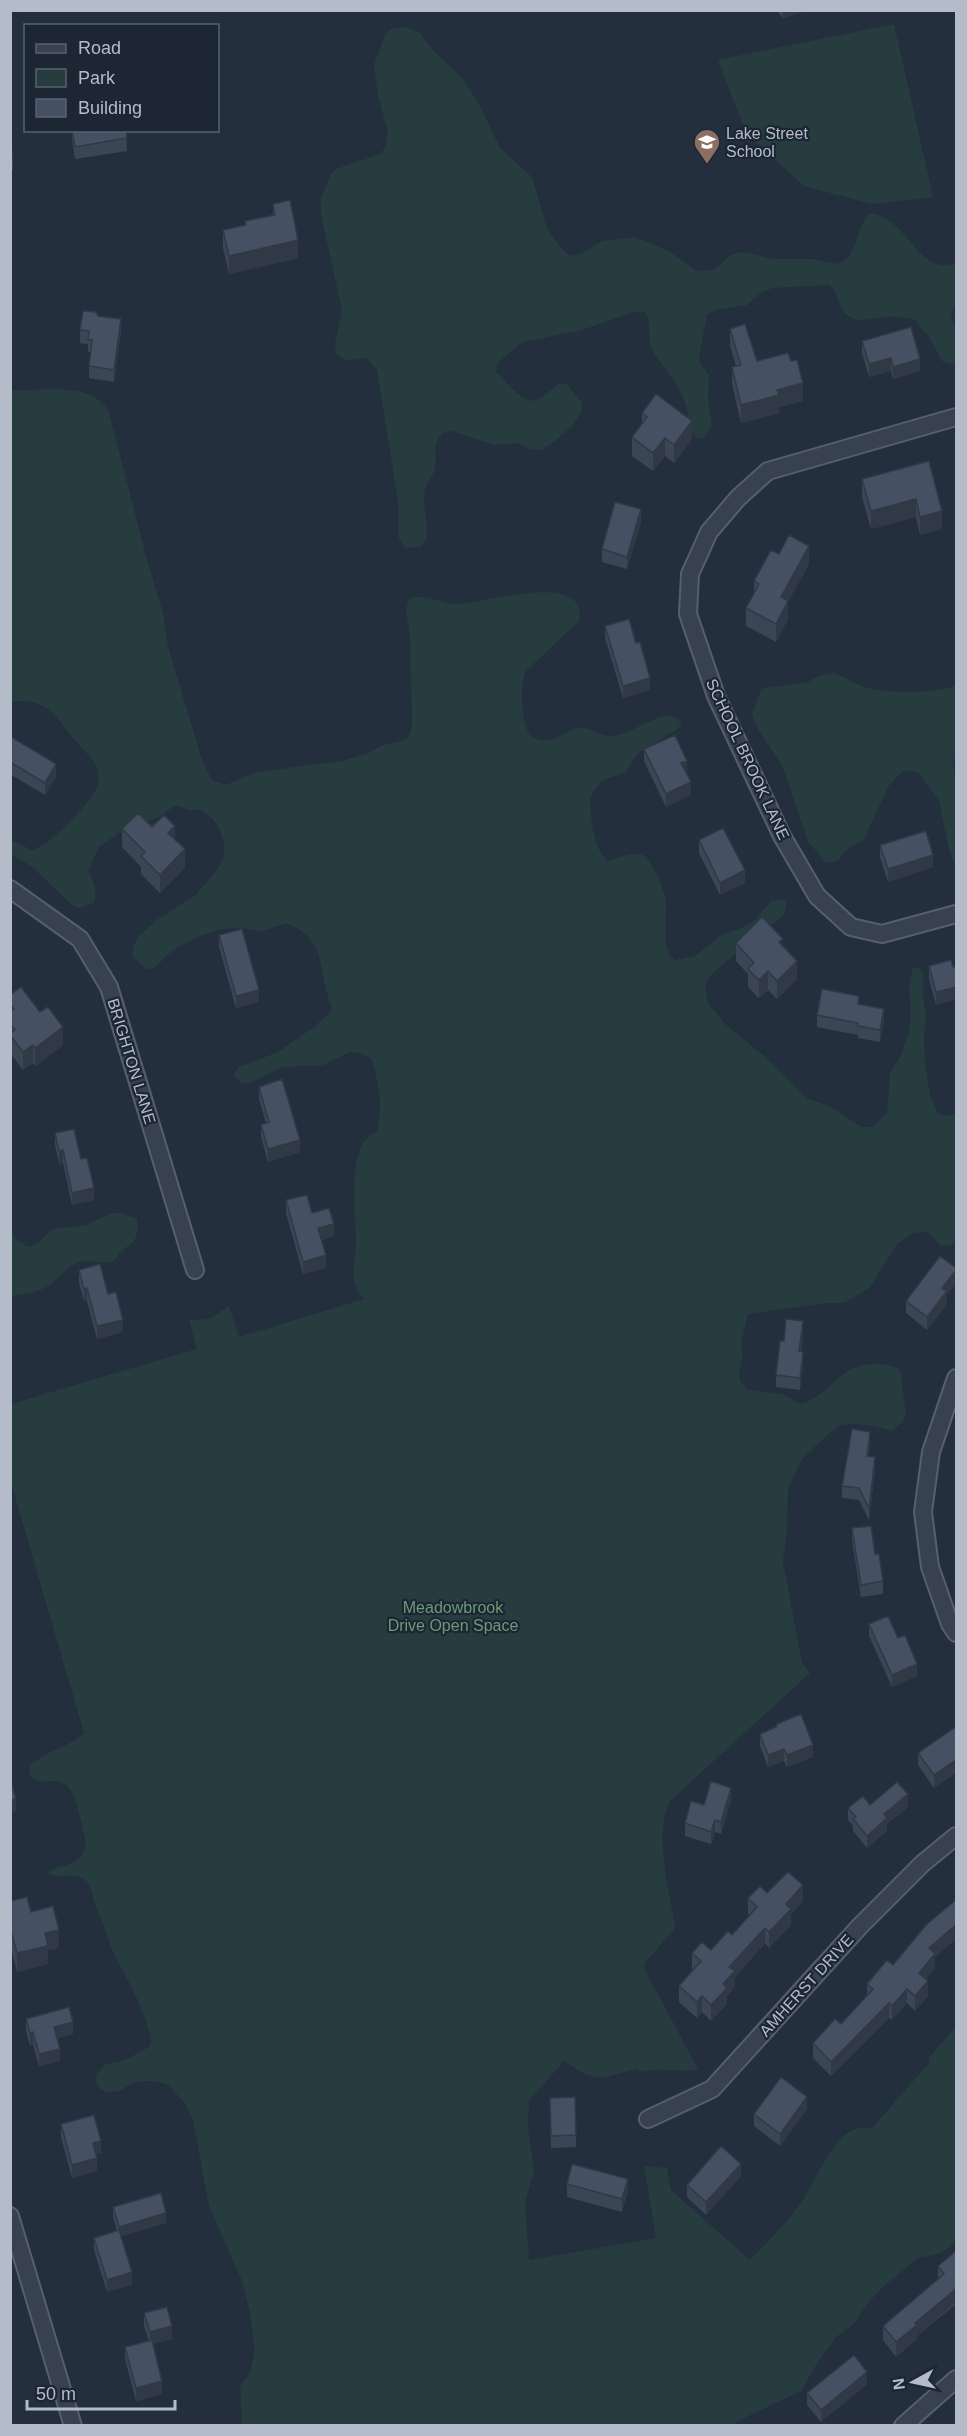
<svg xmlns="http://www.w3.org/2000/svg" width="967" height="2436" viewBox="0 0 967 2436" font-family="Arial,sans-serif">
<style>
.green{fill:#263c3f}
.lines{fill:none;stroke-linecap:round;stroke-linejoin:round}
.minor-casing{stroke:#565f6c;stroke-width:20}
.minor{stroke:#38414e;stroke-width:16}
.wall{fill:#3b4654}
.shaded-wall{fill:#303945}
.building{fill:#455162;stroke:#303945;stroke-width:1.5}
.labels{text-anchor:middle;stroke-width:4.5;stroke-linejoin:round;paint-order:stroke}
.poi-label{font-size:16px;fill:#b4bcc9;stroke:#1d2633;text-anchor:start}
.street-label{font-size:16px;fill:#b4bcc9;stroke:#1d2633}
.park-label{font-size:16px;fill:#6b9a76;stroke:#1d2633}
</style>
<rect width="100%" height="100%" fill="#242f3e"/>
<path class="green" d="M 894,24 L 933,197 L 872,204 L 804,186 L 746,133 L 718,60 Z
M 405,27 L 419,32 L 431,48 L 462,78 L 479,104 L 500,148 L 532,177 L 547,229 L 559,246 L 570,256 L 583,253 L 602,241 L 634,237 L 669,251 L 696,271 L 714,270 L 731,255 L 742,252 L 774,259 L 813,259 L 837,264 C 860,257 854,226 871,213 C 907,217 919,278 956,263 L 956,302 L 951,316 L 956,331 L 956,363 L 953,364 L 942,361 L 929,337 L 915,320 C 906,318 895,316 886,317 C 872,318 857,325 845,313 C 837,305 839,292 829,285 L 773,288 L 763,291 L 747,305 L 716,310 L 707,315 L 699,356 L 700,363 L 709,375 L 708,399 L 712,426 L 703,439 C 685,437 690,419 686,405 C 681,385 662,368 652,349 C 646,338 653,323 645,312 L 634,312 L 582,330 L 522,342 L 502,359 L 497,365 L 496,372 C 508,384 514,393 530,401 L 541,398 L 560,383 L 567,384 L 582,403 L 581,413 L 571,427 L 555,441 L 541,450 L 530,449 L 518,443 L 494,445 L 453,431 L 443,433 C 430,447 438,452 435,468 C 432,481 423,482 424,503 C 425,515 432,540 420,547 L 406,548 L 399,539 L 398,502 L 377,370 L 367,358 L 345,360 L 336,354 L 335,343 L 342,311 L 321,214 L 321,198 L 331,174 L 336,169 L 381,154 L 385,147 L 388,132 L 378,95 L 374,65 L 385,35 L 391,29 Z
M 50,389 C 72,390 92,389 108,409 L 146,556 L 163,613 L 168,647 L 202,760 L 212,780 L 226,785 L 256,772 L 342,761 L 369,753 L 383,745 L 405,740 L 410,734 L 412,723 L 410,637 L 406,609 L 410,598 C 428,593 442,605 459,604 C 482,603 590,569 579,621 L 525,672 C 520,690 521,717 529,734 C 551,751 562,729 581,728 C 591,728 598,735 607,736 C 634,739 669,697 682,726 L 637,754 L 626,772 L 603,780 L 592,794 L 590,800 C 591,819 593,849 608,861 C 619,858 629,853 640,854 C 651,856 665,891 666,902 C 667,922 661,939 671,957 L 676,960 L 695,956 L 721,935 L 741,928 L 754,921 L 771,901 L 783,899 L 787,902 L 784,915 L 728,960 L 711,975 L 705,984 L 708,1003 L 725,1024 L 763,1055 L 808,1099 L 829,1106 L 861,1127 L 872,1127 L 887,1113 L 890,1073 L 901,1056 L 909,1032 L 911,1015 L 909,984 L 913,967 L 920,968 L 923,974 L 923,995 L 926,1016 L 924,1036 L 925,1064 L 930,1094 L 938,1114 L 944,1116 L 956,1114 L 956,1240 L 952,1245 L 941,1246 L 928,1232 L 912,1233 L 897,1244 L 870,1287 L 845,1303 L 829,1303 L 748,1314 L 741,1344 L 743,1355 L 739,1375 L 741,1383 L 748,1390 L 783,1394 L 801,1404 C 834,1394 838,1362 878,1364 C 886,1365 893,1365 900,1370 L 906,1414 L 903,1421 L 892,1431 L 875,1426 L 852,1424 L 841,1425 L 826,1436 L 802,1459 L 788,1488 L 787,1531 L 783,1562 L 802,1663 L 810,1673 L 670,1801 C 653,1837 670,1890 675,1928 L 644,1964 L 645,1970 L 698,2069 C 679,2074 660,2066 641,2072 L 637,2069 L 602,2078 L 586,2075 L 564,2061 L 529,2101 L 528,2127 L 534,2171 L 525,2202 L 529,2260 L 656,2238 L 644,2166 L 667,2168 L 671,2190 L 750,2260 C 768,2241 788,2222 803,2200 C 817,2180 838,2118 871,2129 L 930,2062 L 928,2059 L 956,2026 L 956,2239 L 951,2246 L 939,2254 L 918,2258 L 885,2285 L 868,2303 L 853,2325 L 836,2337 L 819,2360 L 801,2391 L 738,2421 L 734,2425 L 242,2425 L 240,2386 L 250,2373 L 255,2351 L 250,2312 L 242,2281 L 209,2206 L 193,2120 L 184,2102 L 167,2084 L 151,2081 L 134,2082 L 120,2091 L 113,2092 L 106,2092 L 97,2086 L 96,2075 L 106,2064 L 125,2060 L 149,2047 L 151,2041 C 146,2011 129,1983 115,1956 C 108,1941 104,1924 97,1909 C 92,1900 93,1886 85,1880 C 74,1872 61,1879 49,1874 L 49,1871 C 64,1863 83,1867 86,1842 C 82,1828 77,1792 65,1784 C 54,1776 40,1788 30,1775 L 29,1767 C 44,1751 68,1748 84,1733 L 11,1483 L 11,1404 L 197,1349 L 189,1320 L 209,1319 L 229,1306 L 239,1337 L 364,1299 C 361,1294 356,1290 355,1284 C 351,1271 356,1256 356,1243 C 356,1217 345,1140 377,1132 C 383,1106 379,1083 371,1058 L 360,1053 L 350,1052 L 323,1065 L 283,1067 L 250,1083 L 243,1083 L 234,1077 L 234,1073 L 239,1067 L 278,1052 L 314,1027 L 331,1011 L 332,1007 C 317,971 329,940 286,923 L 263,931 L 240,928 L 222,929 L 200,936 L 173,950 L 153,969 L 146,969 L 133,957 L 133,946 L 139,936 L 158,919 L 197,894 L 221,864 L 224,856 L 224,844 L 220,830 L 213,819 L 200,810 L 189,810 L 179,806 L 173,807 L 159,817 L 122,831 L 99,847 L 88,871 C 94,883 98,889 94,903 L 79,908 L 72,905 L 31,866 L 11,854 L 10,842 L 13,841 L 32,850 C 37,848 43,846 48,842 C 61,832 100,794 99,779 C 98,761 89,757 79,745 C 57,720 50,696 10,702 L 11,391 Z
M 833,673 C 846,676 855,685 867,688 C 895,694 929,693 956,686 L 956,753 L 953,761 L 956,783 L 956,869 L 949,849 L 939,801 L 918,772 L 906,770 L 899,774 L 888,787 L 864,839 L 845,851 L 839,860 L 832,863 L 825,862 L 808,841 L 782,765 L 759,731 L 752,715 L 761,689 L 764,688 L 806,683 L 819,676 Z
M 112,1213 L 121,1213 L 137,1219 C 140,1249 127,1240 114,1261 C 104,1265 90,1259 77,1263 C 67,1267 60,1277 51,1284 C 41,1292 23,1295 11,1296 L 11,1232 L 19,1242 L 29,1247 L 36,1244 L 53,1229 L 86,1225 Z"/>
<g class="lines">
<g class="minor-casing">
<path id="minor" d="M 956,417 L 768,471 L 738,498 L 709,532 L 690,574 L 688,614 L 716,696 L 782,836 L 817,896 L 851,927 L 882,934 L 956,914
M 10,889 L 80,939 L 109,987 L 195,1270
M 956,1378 L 931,1452 L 923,1512 L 930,1567 L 950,1624 L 956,1633
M 648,2119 L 712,2089 L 860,1926 L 922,1864 L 956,1836
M 10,2216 L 73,2426
M 903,2426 L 956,2379"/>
</g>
<use href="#minor" class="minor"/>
</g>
<path class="wall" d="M 776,10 L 808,10 L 783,18 Z
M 72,130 L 126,130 L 127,151 L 75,159 L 72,139 Z
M 10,137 L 13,158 L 13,170 L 10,171 Z
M 273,204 L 298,258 L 229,274 L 223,248 L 223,230 L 245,225 L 245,221 L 273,215 Z
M 98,316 L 121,331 L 114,382 L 89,378 L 89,366 L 91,352 L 88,352 L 88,344 L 80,343 L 80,330 Z
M 730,329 L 757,361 L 803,401 L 779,407 L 779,413 L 741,423 L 732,384 L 732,367 L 736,366 L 730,346 Z
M 862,341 L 920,371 L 893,379 L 891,371 L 869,377 L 862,353 Z
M 642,413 L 692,439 L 674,463 L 665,456 L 653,471 L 632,456 L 632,437 L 642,424 Z
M 929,461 L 942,529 L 920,535 L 916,517 L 871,529 L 862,497 L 862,479 Z
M 641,522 L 627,569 L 602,562 L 602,549 Z
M 779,554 L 809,564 L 788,602 L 788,619 L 776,642 L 746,626 L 746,608 L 754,594 L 754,581 Z
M 605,626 L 636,643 L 650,690 L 623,698 L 605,638 Z
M 10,736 L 56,777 L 45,795 L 10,774 Z
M 644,749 L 687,773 L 686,773 L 691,795 L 666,807 L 644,761 Z
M 152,827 L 175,839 L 185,868 L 160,893 L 141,874 L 141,867 L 122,847 L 122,829 Z
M 699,840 L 745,883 L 720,895 L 699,853 Z
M 880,845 L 933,867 L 888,882 L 880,857 Z
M 219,935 L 259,1002 L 236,1008 L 219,947 Z
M 736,943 L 783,945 L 797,979 L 777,999 L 768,990 L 759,998 L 748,987 L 748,974 L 736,961 Z
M 929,966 L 953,967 L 957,966 L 957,999 L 936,1005 L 929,979 Z
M 10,995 L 63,1045 L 35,1066 L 33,1063 L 23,1070 L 10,1053 Z
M 859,1004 L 884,1021 L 880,1042 L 858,1038 L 858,1035 L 817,1027 L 817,1015 Z
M 259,1087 L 300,1152 L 268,1162 L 261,1137 L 261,1125 L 266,1123 L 259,1099 Z
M 55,1133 L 81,1159 L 94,1200 L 72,1205 L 63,1163 L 59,1164 L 55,1145 Z
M 286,1200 L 312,1213 L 334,1236 L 322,1240 L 326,1268 L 303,1274 L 286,1213 Z
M 957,1269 L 957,1282 L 947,1294 L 947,1304 L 927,1330 L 906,1313 L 906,1301 Z
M 79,1270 L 123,1332 L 97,1339 L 87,1301 L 84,1301 L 79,1283 Z
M 803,1334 L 801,1351 L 803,1364 L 800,1390 L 776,1387 L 776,1375 L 784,1341 Z
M 870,1444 L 868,1457 L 875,1470 L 869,1520 L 859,1500 L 842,1498 L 842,1486 Z
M 852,1528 L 875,1554 L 883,1581 L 883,1594 L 861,1597 L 852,1541 Z
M 869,1624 L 898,1638 L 917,1676 L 892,1687 L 869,1636 Z
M 957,1726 L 957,1772 L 934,1788 L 918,1765 L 918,1753 Z
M 776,1727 L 813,1757 L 787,1767 L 784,1761 L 768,1767 L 760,1746 L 760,1734 Z
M 731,1800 L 721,1834 L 715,1832 L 711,1844 L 685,1836 L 685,1823 L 704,1805 Z
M 870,1805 L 908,1807 L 887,1824 L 887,1831 L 867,1848 L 853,1831 L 853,1826 L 848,1820 L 848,1808 Z
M 767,1893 L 803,1901 L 791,1914 L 791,1925 L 769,1948 L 765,1943 L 735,1977 L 735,1987 L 727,1996 L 727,2004 L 711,2021 L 702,2012 L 697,2018 L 679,2002 L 679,1986 L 693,1970 L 692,1969 L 692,1953 L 711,1950 L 732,1935 L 750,1915 L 748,1914 L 748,1898 Z
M 957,1899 L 957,1938 L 935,1957 L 935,1968 L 926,1979 L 928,1996 L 915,2011 L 907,2003 L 892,2020 L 889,2018 L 831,2076 L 813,2058 L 813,2043 L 841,2024 L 867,1996 L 867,1984 L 893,1965 Z
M 10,1901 L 31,1912 L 59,1948 L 48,1950 L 48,1964 L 17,1972 L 10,1945 Z
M 26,2019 L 73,2034 L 57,2038 L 60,2061 L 39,2066 L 33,2045 L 30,2046 L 26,2031 Z
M 807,2109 L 780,2146 L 754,2126 L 754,2114 Z
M 550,2110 L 576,2135 L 576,2147 L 551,2148 Z
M 61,2124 L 101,2153 L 96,2154 L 97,2171 L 72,2178 L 61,2137 Z
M 741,2176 L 706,2215 L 687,2197 L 687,2185 Z
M 567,2184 L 628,2191 L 622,2212 L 567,2197 Z
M 113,2207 L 166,2223 L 121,2236 L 132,2285 L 107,2292 L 94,2250 L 94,2238 L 117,2231 L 113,2217 Z
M 957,2250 L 957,2303 L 917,2336 L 917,2339 L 896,2357 L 883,2340 L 883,2326 L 938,2280 L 938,2266 Z
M 144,2313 L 172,2339 L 153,2344 L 162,2394 L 136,2401 L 125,2359 L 125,2347 L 149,2341 L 144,2326 Z
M 867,2384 L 821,2422 L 807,2405 L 807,2393 Z"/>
<path class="shaded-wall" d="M 783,10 L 808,10 L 783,18 Z
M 298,240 L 298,258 L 229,274 L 229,256 Z
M 121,319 L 121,331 L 114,382 L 114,370 Z
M 891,358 L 891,371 L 869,377 L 869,364 Z
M 920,359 L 920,371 L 893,379 L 893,367 Z
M 803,383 L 803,401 L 779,407 L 779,413 L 741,423 L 741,405 L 777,390 Z
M 692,421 L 692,439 L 674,463 L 674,445 Z
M 665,438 L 665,456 L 653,471 L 653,453 Z
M 916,499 L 916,517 L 871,529 L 871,511 Z
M 641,509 L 641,522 L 627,569 L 627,557 Z
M 942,511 L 942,529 L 920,535 L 920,517 Z
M 809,546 L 809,564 L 788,602 L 788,619 L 776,642 L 776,624 L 781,597 Z
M 650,678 L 650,690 L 623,698 L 623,686 Z
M 687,761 L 687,773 L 681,775 L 681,763 Z
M 56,764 L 56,777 L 45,795 L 45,783 Z
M 691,782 L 691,795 L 666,807 L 666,794 Z
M 175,826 L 175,844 L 168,833 Z
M 185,849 L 185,868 L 160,893 L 160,875 Z
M 933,855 L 933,867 L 888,882 L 888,869 Z
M 745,870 L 745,883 L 720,895 L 720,883 Z
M 797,961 L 797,979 L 777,999 L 777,981 Z
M 768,971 L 768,990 L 759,998 L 759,980 Z
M 957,987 L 957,999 L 936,1005 L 936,992 Z
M 259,990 L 259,1002 L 236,1008 L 236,996 Z
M 884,1009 L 884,1021 L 880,1042 L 880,1030 Z
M 63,1027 L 63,1045 L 35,1066 L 35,1048 Z
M 33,1045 L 33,1063 L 23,1070 L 23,1052 Z
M 300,1140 L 300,1152 L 268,1162 L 268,1149 Z
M 63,1150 L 63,1163 L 59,1164 L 59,1151 Z
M 94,1188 L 94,1200 L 72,1205 L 72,1193 Z
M 334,1224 L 334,1236 L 318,1241 L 318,1228 Z
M 326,1255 L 326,1268 L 303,1274 L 303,1262 Z
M 957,1269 L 957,1282 L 947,1294 L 947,1304 L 927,1330 L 927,1317 L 942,1288 Z
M 87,1288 L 87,1301 L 84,1301 L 84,1289 Z
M 123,1320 L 123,1332 L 97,1339 L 97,1326 Z
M 803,1321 L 803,1334 L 799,1363 L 799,1351 Z
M 803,1352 L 803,1364 L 800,1390 L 800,1378 Z
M 870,1432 L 870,1444 L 867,1469 L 867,1456 Z
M 875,1457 L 875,1470 L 869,1520 L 869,1508 Z
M 917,1664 L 917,1676 L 892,1687 L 892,1675 Z
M 813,1745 L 813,1757 L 787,1767 L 787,1755 Z
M 784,1749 L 784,1761 L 768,1767 L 768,1755 Z
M 957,1750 L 957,1772 L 934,1788 L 934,1775 Z
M 731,1788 L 731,1800 L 721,1834 L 721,1822 Z
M 908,1794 L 908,1807 L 887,1824 L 887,1831 L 867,1848 L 867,1836 L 884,1814 Z
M 16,1799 L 16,1811 L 10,1813 L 10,1800 Z
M 715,1820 L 715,1832 L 711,1844 L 711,1832 Z
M 803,1885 L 803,1901 L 791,1914 L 791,1925 L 769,1948 L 769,1932 L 786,1904 Z
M 957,1924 L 957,1938 L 935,1957 L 935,1968 L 919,1988 L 919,1973 L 929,1948 Z
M 765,1928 L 765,1943 L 735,1977 L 735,1987 L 727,1996 L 727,2004 L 711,2021 L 711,2005 L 723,1984 L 729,1967 Z
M 59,1930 L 59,1948 L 48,1950 L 48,1964 L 17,1972 L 17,1953 L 45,1933 Z
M 928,1981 L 928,1996 L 915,2011 L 915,1996 Z
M 907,1989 L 907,2003 L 892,2020 L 892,2006 Z
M 702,1996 L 702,2012 L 697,2018 L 697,2002 Z
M 889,2003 L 889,2018 L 831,2076 L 831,2062 Z
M 73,2022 L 73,2034 L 54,2039 L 54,2027 Z
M 33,2032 L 33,2045 L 30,2046 L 30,2033 Z
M 60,2049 L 60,2061 L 39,2066 L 39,2054 Z
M 807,2097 L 807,2109 L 780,2146 L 780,2134 Z
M 101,2141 L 101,2153 L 93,2155 L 93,2143 Z
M 97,2158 L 97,2171 L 72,2178 L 72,2165 Z
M 741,2164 L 741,2176 L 706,2215 L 706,2202 Z
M 628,2179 L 628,2191 L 622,2212 L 622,2199 Z
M 166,2213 L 166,2223 L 119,2237 L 119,2227 Z
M 132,2272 L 132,2285 L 107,2292 L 107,2280 Z
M 956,2288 L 956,2302 L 917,2336 L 917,2339 L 896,2357 L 896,2342 L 915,2323 Z
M 172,2326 L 172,2339 L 150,2345 L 150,2332 Z
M 867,2372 L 867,2384 L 821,2422 L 821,2410 Z
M 162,2381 L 162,2394 L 136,2401 L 136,2388 Z"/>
<path class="building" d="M 72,130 L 126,130 L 127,138 L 75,147 Z
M 10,137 L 13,158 L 10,158 Z
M 290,200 L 298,240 L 229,256 L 223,230 L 246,225 L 245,221 L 275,215 L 273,204 Z
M 83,311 L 96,312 L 98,316 L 121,319 L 114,370 L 89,366 L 92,340 L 88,340 L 89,331 L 80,330 Z
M 745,324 L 757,361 L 788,353 L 791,361 L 797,360 L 803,383 L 777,390 L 779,395 L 741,405 L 732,367 L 741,365 L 730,329 Z
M 911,327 L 920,359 L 893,367 L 891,358 L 869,364 L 862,341 Z
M 656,394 L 692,421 L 674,445 L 665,438 L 653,453 L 632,437 L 647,417 L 642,413 Z
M 929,461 L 942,511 L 920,517 L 916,499 L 871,511 L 862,479 Z
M 615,502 L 641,509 L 627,557 L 602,549 Z
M 789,535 L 809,546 L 781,597 L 788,601 L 776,624 L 746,608 L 759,584 L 754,581 L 771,550 L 779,554 Z
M 629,619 L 636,643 L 640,642 L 650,678 L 623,686 L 605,626 Z
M 675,735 L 687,761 L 681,763 L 691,782 L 666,794 L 644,749 Z
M 10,736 L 56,764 L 45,783 L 10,762 Z
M 138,813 L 152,827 L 164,815 L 175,826 L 168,833 L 185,849 L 160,875 L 141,856 L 145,852 L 122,829 Z
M 723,828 L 745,870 L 720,883 L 699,840 Z
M 926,831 L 933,855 L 888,869 L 880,845 Z
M 762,917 L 783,939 L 779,942 L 797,961 L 777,981 L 768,971 L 759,980 L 748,969 L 754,963 L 736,943 Z
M 242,929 L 259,990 L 236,996 L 219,935 Z
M 951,960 L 953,967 L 957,966 L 957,987 L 936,992 L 929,966 Z
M 21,987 L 40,1012 L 48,1007 L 63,1027 L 35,1048 L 33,1045 L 23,1052 L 10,1035 L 10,1033 L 15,1030 L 10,1024 L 10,1011 L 14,1009 L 10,1004 L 10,995 Z
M 822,989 L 859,996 L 858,1004 L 884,1009 L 880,1030 L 858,1026 L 858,1023 L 817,1015 Z
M 282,1079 L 300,1140 L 268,1149 L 261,1125 L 269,1122 L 259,1087 Z
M 74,1129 L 81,1159 L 87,1158 L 94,1188 L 72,1193 L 63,1150 L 59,1151 L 55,1133 Z
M 307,1195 L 312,1213 L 329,1208 L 334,1224 L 318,1228 L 326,1255 L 303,1262 L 286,1200 Z
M 940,1256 L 957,1269 L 942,1288 L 947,1291 L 927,1317 L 906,1301 Z
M 100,1264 L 108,1294 L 116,1292 L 123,1320 L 97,1326 L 87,1288 L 84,1289 L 79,1270 Z
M 786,1319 L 803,1321 L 799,1351 L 803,1352 L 800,1378 L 776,1375 L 780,1341 L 784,1341 Z
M 852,1429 L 870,1432 L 867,1456 L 875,1457 L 869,1508 L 859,1488 L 842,1486 Z
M 871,1526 L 875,1554 L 879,1554 L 883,1581 L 861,1585 L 852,1528 Z
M 888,1616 L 898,1638 L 905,1635 L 917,1664 L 892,1675 L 869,1624 Z
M 801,1714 L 813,1745 L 787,1755 L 784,1749 L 768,1755 L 760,1734 L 776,1727 L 777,1724 Z
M 957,1726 L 957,1759 L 934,1775 L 918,1753 Z
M 10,1779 L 16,1799 L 10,1800 Z
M 711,1781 L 731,1788 L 721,1822 L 715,1820 L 711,1832 L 685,1823 L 691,1801 L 704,1805 Z
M 897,1782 L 908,1794 L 884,1814 L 887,1818 L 867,1836 L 853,1819 L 856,1817 L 848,1808 L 863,1796 L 870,1805 Z
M 788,1872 L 803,1885 L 786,1904 L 791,1909 L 769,1932 L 765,1928 L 729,1967 L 735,1971 L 723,1984 L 727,1988 L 711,2005 L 702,1996 L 697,2002 L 679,1986 L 701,1961 L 692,1953 L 702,1942 L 711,1950 L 728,1931 L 732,1935 L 757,1907 L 748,1898 L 760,1886 L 767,1893 Z
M 27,1897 L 31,1912 L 53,1906 L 59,1930 L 45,1933 L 48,1946 L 17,1953 L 10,1927 L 10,1901 Z
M 957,1899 L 957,1924 L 929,1948 L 935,1954 L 919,1973 L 928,1981 L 915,1996 L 907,1989 L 892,2006 L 889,2003 L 831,2062 L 813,2043 L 835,2019 L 841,2024 L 873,1989 L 867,1984 L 887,1960 L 893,1965 L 927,1924 Z
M 69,2007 L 73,2022 L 54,2027 L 60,2049 L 39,2054 L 33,2032 L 30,2033 L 26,2019 Z
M 781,2077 L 807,2097 L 780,2134 L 754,2114 Z
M 575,2097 L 576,2135 L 551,2136 L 550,2098 Z
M 94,2115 L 101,2141 L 93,2143 L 97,2158 L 72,2165 L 61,2124 Z
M 721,2146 L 741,2164 L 706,2202 L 687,2185 Z
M 572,2164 L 628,2179 L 622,2199 L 567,2184 Z
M 161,2193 L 166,2213 L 119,2227 L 113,2207 Z
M 119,2230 L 132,2272 L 107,2280 L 94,2238 Z
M 957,2250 L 957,2288 L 915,2323 L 917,2325 L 896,2342 L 883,2326 L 944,2274 L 938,2266 Z
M 167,2307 L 172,2326 L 150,2332 L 144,2313 Z
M 152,2340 L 162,2381 L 136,2388 L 125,2347 Z
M 854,2355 L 867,2372 L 821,2410 L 807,2393 Z"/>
<defs>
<g id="school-pin" transform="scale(1.35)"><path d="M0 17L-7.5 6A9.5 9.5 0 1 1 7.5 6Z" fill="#8d6e63" stroke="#1d2633"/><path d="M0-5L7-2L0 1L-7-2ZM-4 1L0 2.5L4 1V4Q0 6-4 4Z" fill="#fff"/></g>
</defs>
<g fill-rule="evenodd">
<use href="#school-pin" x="707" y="142"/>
</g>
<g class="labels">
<g class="poi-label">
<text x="726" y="139">Lake Street<tspan x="726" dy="18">School</tspan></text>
</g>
<g class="street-label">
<text transform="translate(748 759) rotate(65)" y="6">SCHOOL BROOK LANE</text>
<text transform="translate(132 1061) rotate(73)" y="6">BRIGHTON LANE</text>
<text transform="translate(806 1985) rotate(-48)" y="6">AMHERST DRIVE</text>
</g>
<g class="park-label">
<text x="453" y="1613">Meadowbrook<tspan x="453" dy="18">Drive Open Space</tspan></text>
</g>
</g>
<rect width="967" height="2436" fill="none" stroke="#b4bcc9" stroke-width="24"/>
<rect x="24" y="24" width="195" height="108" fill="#1d2633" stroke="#59626f" stroke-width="1.5"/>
<rect x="36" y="44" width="30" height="9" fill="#38414e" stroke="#59626f" stroke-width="1.5"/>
<text x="78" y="54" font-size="18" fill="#b4bcc9">Road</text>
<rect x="36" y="69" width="30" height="18" fill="#263c3f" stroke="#59626f" stroke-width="1.5"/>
<text x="78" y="84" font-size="18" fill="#b4bcc9">Park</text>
<rect x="36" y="99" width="30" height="18" fill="#455162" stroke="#59626f" stroke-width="1.5"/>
<text x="78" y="114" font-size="18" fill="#b4bcc9">Building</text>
<g transform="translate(913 2382) rotate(262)" stroke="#1d2633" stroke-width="4.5" paint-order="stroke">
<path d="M0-4.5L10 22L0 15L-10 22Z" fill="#b4bcc9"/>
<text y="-9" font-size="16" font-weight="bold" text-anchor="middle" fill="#b4bcc9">N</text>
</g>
<path d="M27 2400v9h148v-9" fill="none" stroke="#b4bcc9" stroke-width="3"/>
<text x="36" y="2400" font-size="18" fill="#b4bcc9" stroke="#1d2633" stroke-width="4.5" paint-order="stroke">50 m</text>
</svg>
